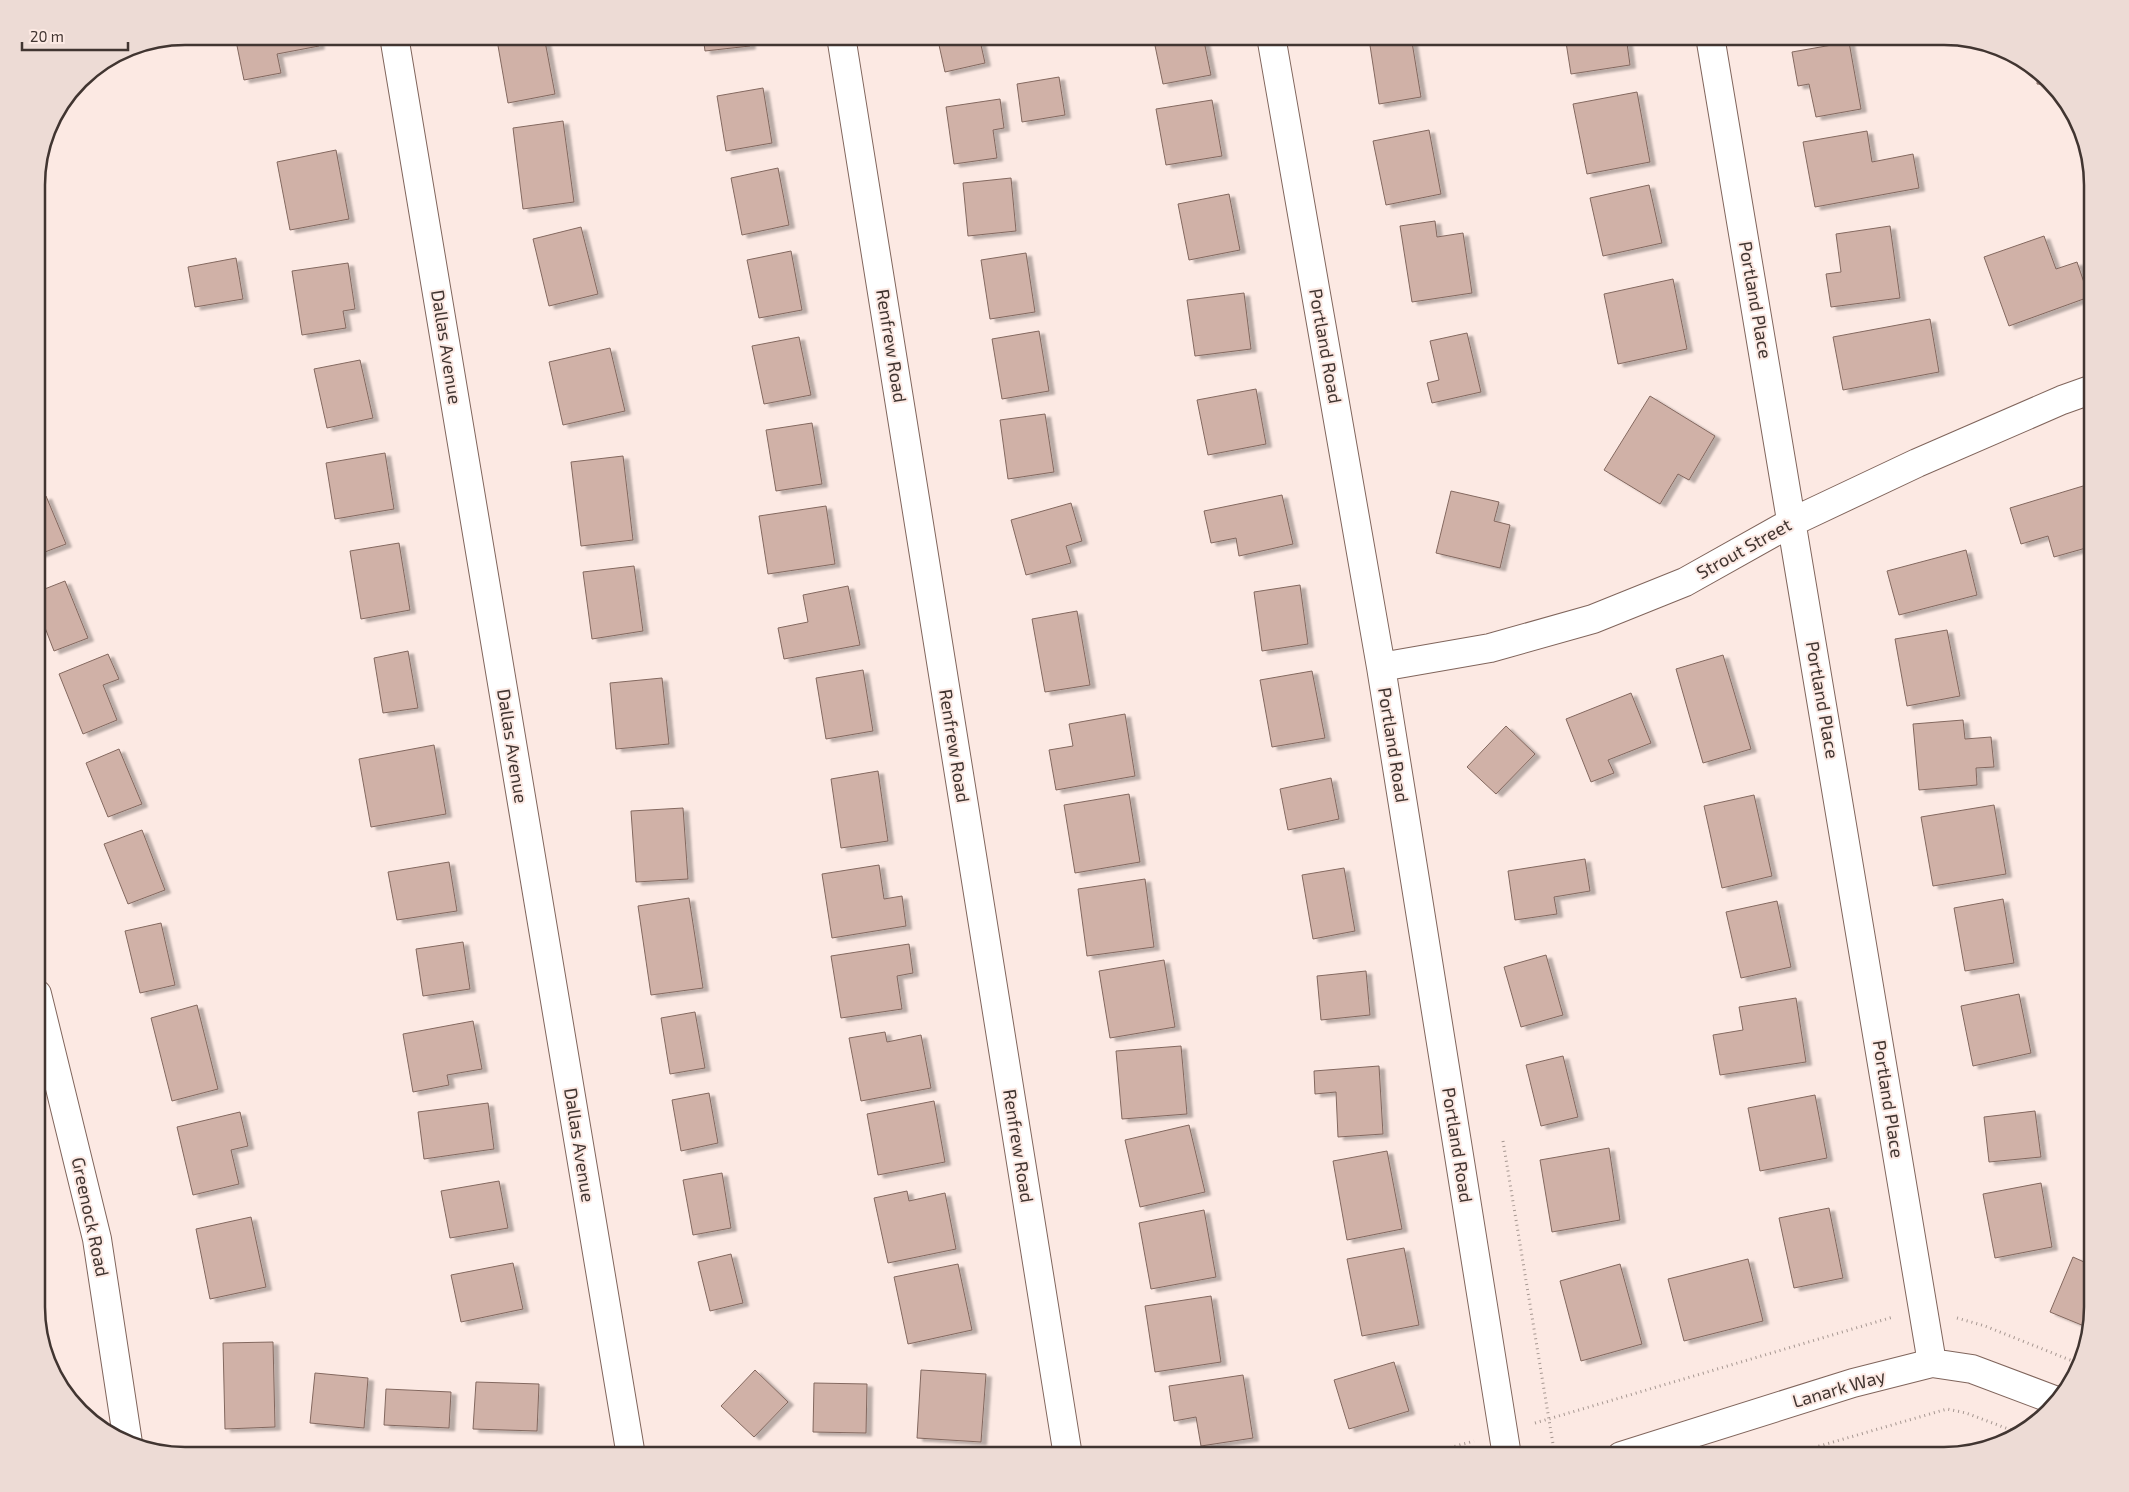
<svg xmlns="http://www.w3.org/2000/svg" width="2129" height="1492" viewBox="0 0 2129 1492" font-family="'Exo 2',sans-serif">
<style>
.building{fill:#d0b1a7;stroke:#83685f;filter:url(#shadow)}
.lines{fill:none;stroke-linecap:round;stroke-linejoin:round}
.minor-casing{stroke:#80655c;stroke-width:30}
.path{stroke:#a69791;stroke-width:3;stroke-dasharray:1 4;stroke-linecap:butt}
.minor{stroke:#fff;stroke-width:28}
.labels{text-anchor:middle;stroke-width:4;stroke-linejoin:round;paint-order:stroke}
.street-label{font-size:18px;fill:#413531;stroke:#fce9e3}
.rim{fill:none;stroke:#413531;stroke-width:2.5}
</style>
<defs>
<filter id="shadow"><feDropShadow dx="5.5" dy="3" stdDeviation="1" flood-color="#0004"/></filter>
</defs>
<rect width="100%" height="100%" fill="#fce9e3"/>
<path class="building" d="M 185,36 L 196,36 L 196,39 L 145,44 Z
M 235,36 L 317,36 L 319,46 L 277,54 L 281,73 L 244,80 Z
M 519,36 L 544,36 L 555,94 L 508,103 L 497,40 Z
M 703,36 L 749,36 L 750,46 L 705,51 Z
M 937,36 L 979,36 L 985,63 L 945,72 Z
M 1153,36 L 1203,36 L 1211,75 L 1163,84 Z
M 1389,36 L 1411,36 L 1421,97 L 1379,104 L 1369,39 Z
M 1565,36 L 1626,36 L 1630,65 L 1571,74 Z
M 1849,42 L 1861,109 L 1816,117 L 1809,84 L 1798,86 L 1792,52 Z
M 2038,71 L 2049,85 L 2037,84 Z
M 1059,77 L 1065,115 L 1022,122 L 1017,84 Z
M 763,88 L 772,143 L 726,151 L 717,96 Z
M 1637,92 L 1650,162 L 1587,174 L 1573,104 Z
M 1000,99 L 1004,128 L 993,130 L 997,158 L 954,164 L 946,107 Z
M 1212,100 L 1222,156 L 1166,165 L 1156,109 Z
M 563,121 L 574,202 L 523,209 L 513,128 Z
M 1429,130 L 1441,194 L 1386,205 L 1373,141 Z
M 1867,131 L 1872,162 L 1913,154 L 1919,188 L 1815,207 L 1803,142 Z
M 336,150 L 349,219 L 290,230 L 277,162 Z
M 778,168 L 789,225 L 742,235 L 731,178 Z
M 1011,178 L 1016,231 L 968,236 L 963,183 Z
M 1649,185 L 1662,243 L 1603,256 L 1590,198 Z
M 1229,194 L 1240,250 L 1189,260 L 1178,204 Z
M 1435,221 L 1437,237 L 1463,233 L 1472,293 L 1412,302 L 1400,226 Z
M 1890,226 L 1900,298 L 1831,307 L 1826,274 L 1841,272 L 1836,234 Z
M 581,227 L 598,294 L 549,306 L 533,239 Z
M 2044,236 L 2056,269 L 2077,262 L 2089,297 L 2009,326 L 1984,257 Z
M 791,251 L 802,310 L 759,318 L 747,260 Z
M 1026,253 L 1035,312 L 990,319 L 981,260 Z
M 236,258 L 243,299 L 195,307 L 188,267 Z
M 348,263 L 355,309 L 343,311 L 346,328 L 302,335 L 292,271 Z
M 1673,279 L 1687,349 L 1618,364 L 1604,294 Z
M 1244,293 L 1251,349 L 1195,356 L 1187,300 Z
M 1930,319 L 1939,372 L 1843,390 L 1833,337 Z
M 1039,331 L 1049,391 L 1002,399 L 992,339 Z
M 1467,333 L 1481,392 L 1432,403 L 1427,383 L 1439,380 L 1430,341 Z
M 799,337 L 811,395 L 764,404 L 752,346 Z
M 610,348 L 625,411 L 563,425 L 549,362 Z
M 360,360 L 373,418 L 327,428 L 314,369 Z
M 1256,389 L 1266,444 L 1208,455 L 1197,400 Z
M 1650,396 L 1715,436 L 1689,480 L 1678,474 L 1660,504 L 1604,470 Z
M 1045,414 L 1054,472 L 1008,479 L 1000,420 Z
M 812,423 L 822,484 L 776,491 L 766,430 Z
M 385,453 L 394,509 L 335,519 L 326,463 Z
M 623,456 L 633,540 L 581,546 L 571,462 Z
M 2093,483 L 2093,546 L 2054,557 L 2048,536 L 2021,544 L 2010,508 Z
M 1451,491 L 1499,502 L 1494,521 L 1510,525 L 1500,568 L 1436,553 Z
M 1282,495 L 1293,544 L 1239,556 L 1236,538 L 1211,543 L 1204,511 Z
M 46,496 L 66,544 L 37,555 L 37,500 Z
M 1071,503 L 1082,541 L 1066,546 L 1071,563 L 1026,575 L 1011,520 Z
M 826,506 L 835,564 L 768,574 L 759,516 Z
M 399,543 L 410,610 L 361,619 L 350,551 Z
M 1966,550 L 1977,595 L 1899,615 L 1887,571 Z
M 634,566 L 643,631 L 592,639 L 583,572 Z
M 65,581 L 88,638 L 54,651 L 37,607 L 37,592 Z
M 1300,585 L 1308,644 L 1262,651 L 1254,592 Z
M 848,586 L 860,645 L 784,659 L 778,628 L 808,622 L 803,595 Z
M 1077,611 L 1090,685 L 1045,692 L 1032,619 Z
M 1947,630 L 1960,696 L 1907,706 L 1895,639 Z
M 408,651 L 418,708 L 383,713 L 374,658 Z
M 108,654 L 119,679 L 103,685 L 117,720 L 83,734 L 59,674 Z
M 1723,655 L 1751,749 L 1703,763 L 1676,669 Z
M 863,670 L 873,731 L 826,739 L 816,678 Z
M 1312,671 L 1325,738 L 1272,747 L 1260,680 Z
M 662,678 L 669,744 L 616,749 L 610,683 Z
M 1631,693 L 1651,743 L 1608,760 L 1614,773 L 1591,782 L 1566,719 Z
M 1125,714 L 1135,776 L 1056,790 L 1049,750 L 1073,746 L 1069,724 Z
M 1963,720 L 1965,739 L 1991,737 L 1994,767 L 1976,768 L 1977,785 L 1919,790 L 1913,724 Z
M 1506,726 L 1535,754 L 1496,794 L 1467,767 Z
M 434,745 L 446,814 L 371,827 L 359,759 Z
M 119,749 L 142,804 L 108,817 L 86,763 Z
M 878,771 L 888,841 L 841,848 L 831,779 Z
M 1331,778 L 1339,819 L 1288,830 L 1280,789 Z
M 1129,794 L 1140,862 L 1075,873 L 1064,805 Z
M 1754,795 L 1772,876 L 1722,888 L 1704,806 Z
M 1994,805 L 2006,874 L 1933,886 L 1921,817 Z
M 683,808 L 688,879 L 636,882 L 631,811 Z
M 142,830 L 165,890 L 128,904 L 104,844 Z
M 1585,859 L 1590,891 L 1554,897 L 1557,914 L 1515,920 L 1508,871 Z
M 449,862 L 457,911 L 397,920 L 388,872 Z
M 879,865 L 884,899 L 902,896 L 906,926 L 832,938 L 822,874 Z
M 1344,868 L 1355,931 L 1313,939 L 1302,875 Z
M 1145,879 L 1154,947 L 1087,956 L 1078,889 Z
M 689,898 L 703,988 L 651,995 L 638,906 Z
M 2003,899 L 2014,963 L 1965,971 L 1954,908 Z
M 1777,901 L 1791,967 L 1741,978 L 1726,912 Z
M 161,923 L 175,985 L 140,993 L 125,931 Z
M 463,942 L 470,989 L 423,996 L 416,949 Z
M 909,944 L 913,973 L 897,976 L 902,1009 L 841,1018 L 831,956 Z
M 1546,955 L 1563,1015 L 1521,1027 L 1504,967 Z
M 1164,960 L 1175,1027 L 1110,1038 L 1099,971 Z
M 1366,971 L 1370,1015 L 1321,1020 L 1317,976 Z
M 2019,994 L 2031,1053 L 1973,1066 L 1961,1006 Z
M 1796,998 L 1806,1062 L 1720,1075 L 1713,1035 L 1743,1030 L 1739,1007 Z
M 197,1005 L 218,1089 L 172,1101 L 151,1018 Z
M 695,1012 L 705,1068 L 670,1074 L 661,1018 Z
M 473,1021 L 482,1069 L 447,1075 L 449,1085 L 413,1092 L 403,1034 Z
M 885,1032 L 887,1042 L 921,1035 L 931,1088 L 861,1101 L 849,1038 Z
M 1181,1046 L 1187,1114 L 1122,1119 L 1116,1051 Z
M 1563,1056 L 1578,1117 L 1541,1126 L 1526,1065 Z
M 1379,1066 L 1383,1134 L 1338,1137 L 1336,1092 L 1315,1094 L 1314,1071 Z
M 709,1093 L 718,1143 L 681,1151 L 672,1100 Z
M 1815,1095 L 1827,1158 L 1760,1171 L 1748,1108 Z
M 934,1101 L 945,1162 L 878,1175 L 867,1114 Z
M 488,1103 L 494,1149 L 424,1159 L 418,1112 Z
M 2035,1111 L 2041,1157 L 1989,1162 L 1984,1117 Z
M 240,1112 L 248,1146 L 231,1150 L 239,1184 L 193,1195 L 177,1127 Z
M 1189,1125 L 1205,1192 L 1140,1207 L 1125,1140 Z
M 1609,1148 L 1620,1220 L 1552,1232 L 1540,1160 Z
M 1387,1151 L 1402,1229 L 1347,1240 L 1333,1161 Z
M 722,1173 L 731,1228 L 693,1235 L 683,1180 Z
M 499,1181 L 508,1228 L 450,1238 L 441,1191 Z
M 2041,1183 L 2052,1247 L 1995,1258 L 1983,1194 Z
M 907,1191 L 909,1201 L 945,1193 L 956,1249 L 888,1263 L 874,1198 Z
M 1829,1208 L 1843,1278 L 1794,1288 L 1779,1218 Z
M 1204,1210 L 1216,1277 L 1151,1289 L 1139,1223 Z
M 251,1217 L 266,1287 L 210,1299 L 196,1229 Z
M 1404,1248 L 1419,1325 L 1362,1336 L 1347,1259 Z
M 731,1254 L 743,1303 L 710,1311 L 698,1262 Z
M 2073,1257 L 2093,1266 L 2093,1307 L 2089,1328 L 2050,1312 Z
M 1748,1259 L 1763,1321 L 1684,1341 L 1668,1279 Z
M 513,1263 L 523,1309 L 461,1322 L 451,1275 Z
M 958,1264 L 972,1330 L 908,1344 L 894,1277 Z
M 1620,1264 L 1642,1344 L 1581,1361 L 1560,1281 Z
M 1211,1296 L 1221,1362 L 1155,1372 L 1145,1306 Z
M 273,1342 L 275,1427 L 225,1429 L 223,1343 Z
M 1394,1362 L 1409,1411 L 1349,1429 L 1334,1380 Z
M 755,1370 L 788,1402 L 754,1437 L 721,1406 Z
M 921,1370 L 986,1374 L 981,1442 L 917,1438 Z
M 315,1373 L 368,1378 L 364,1428 L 310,1423 Z
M 1243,1375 L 1253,1438 L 1201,1446 L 1196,1417 L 1174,1421 L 1169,1386 Z
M 476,1382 L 539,1384 L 537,1431 L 473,1429 Z
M 814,1383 L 867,1384 L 866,1433 L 813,1432 Z
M 386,1389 L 451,1392 L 449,1428 L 384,1425 Z"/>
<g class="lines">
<g class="minor-casing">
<path id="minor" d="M 394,36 L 631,1456
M 841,36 L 1068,1456
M 1271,36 L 1381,667 L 1507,1456
M 1710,36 L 1932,1363
M 1381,667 L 1490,648 L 1593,619 L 1685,582 L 1792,522 L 1917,463 L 2062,400 L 2093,389
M 37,994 L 97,1239 L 128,1443
M 1621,1456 L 1853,1383 L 1932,1363 L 1972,1369 L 2057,1401"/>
</g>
<path class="path" d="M 1503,1141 L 1555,1456
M 1957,1318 L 1985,1326 L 2080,1364
M 1535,1423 L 1893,1317
M 1445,1449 L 1474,1441
M 1785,1456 L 1947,1409 L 1966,1413 L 2019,1433"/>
<use href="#minor" class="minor"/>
</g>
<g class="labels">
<g class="street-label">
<text transform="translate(1755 300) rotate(80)" y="6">Portland Place</text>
<text transform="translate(891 346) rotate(81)" y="6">Renfrew Road</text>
<text transform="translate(1325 346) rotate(80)" y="6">Portland Road</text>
<text transform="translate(446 347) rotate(81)" y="6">Dallas Avenue</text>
<text transform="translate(1744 549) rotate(-29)" y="6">Strout Street</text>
<text transform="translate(1822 700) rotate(80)" y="6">Portland Place</text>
<text transform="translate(1393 745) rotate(81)" y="6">Portland Road</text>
<text transform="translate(512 746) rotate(81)" y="6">Dallas Avenue</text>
<text transform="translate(954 746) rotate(81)" y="6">Renfrew Road</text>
<text transform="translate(1888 1099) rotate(81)" y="6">Portland Place</text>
<text transform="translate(579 1145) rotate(81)" y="6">Dallas Avenue</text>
<text transform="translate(1457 1145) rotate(81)" y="6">Portland Road</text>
<text transform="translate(1018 1146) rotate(81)" y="6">Renfrew Road</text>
<text transform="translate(90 1217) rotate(78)" y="6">Greenock Road</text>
<text transform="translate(1839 1389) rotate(-16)" y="6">Lanark Way</text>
</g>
</g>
<path d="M0 0H2129V1492H0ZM185 45H1944A140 140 0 0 1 2084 185V1307A140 140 0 0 1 1944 1447H185A140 140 0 0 1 45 1307V185A140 140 0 0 1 185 45Z" fill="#eddbd5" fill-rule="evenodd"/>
<path class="rim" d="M185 45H1944A140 140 0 0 1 2084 185V1307A140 140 0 0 1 1944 1447H185A140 140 0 0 1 45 1307V185A140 140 0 0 1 185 45Z"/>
<path d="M22 42v8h106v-8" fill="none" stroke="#413531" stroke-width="2.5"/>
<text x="30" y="42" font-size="15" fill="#413531" stroke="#fce9e3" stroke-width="4" paint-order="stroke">20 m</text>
</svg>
